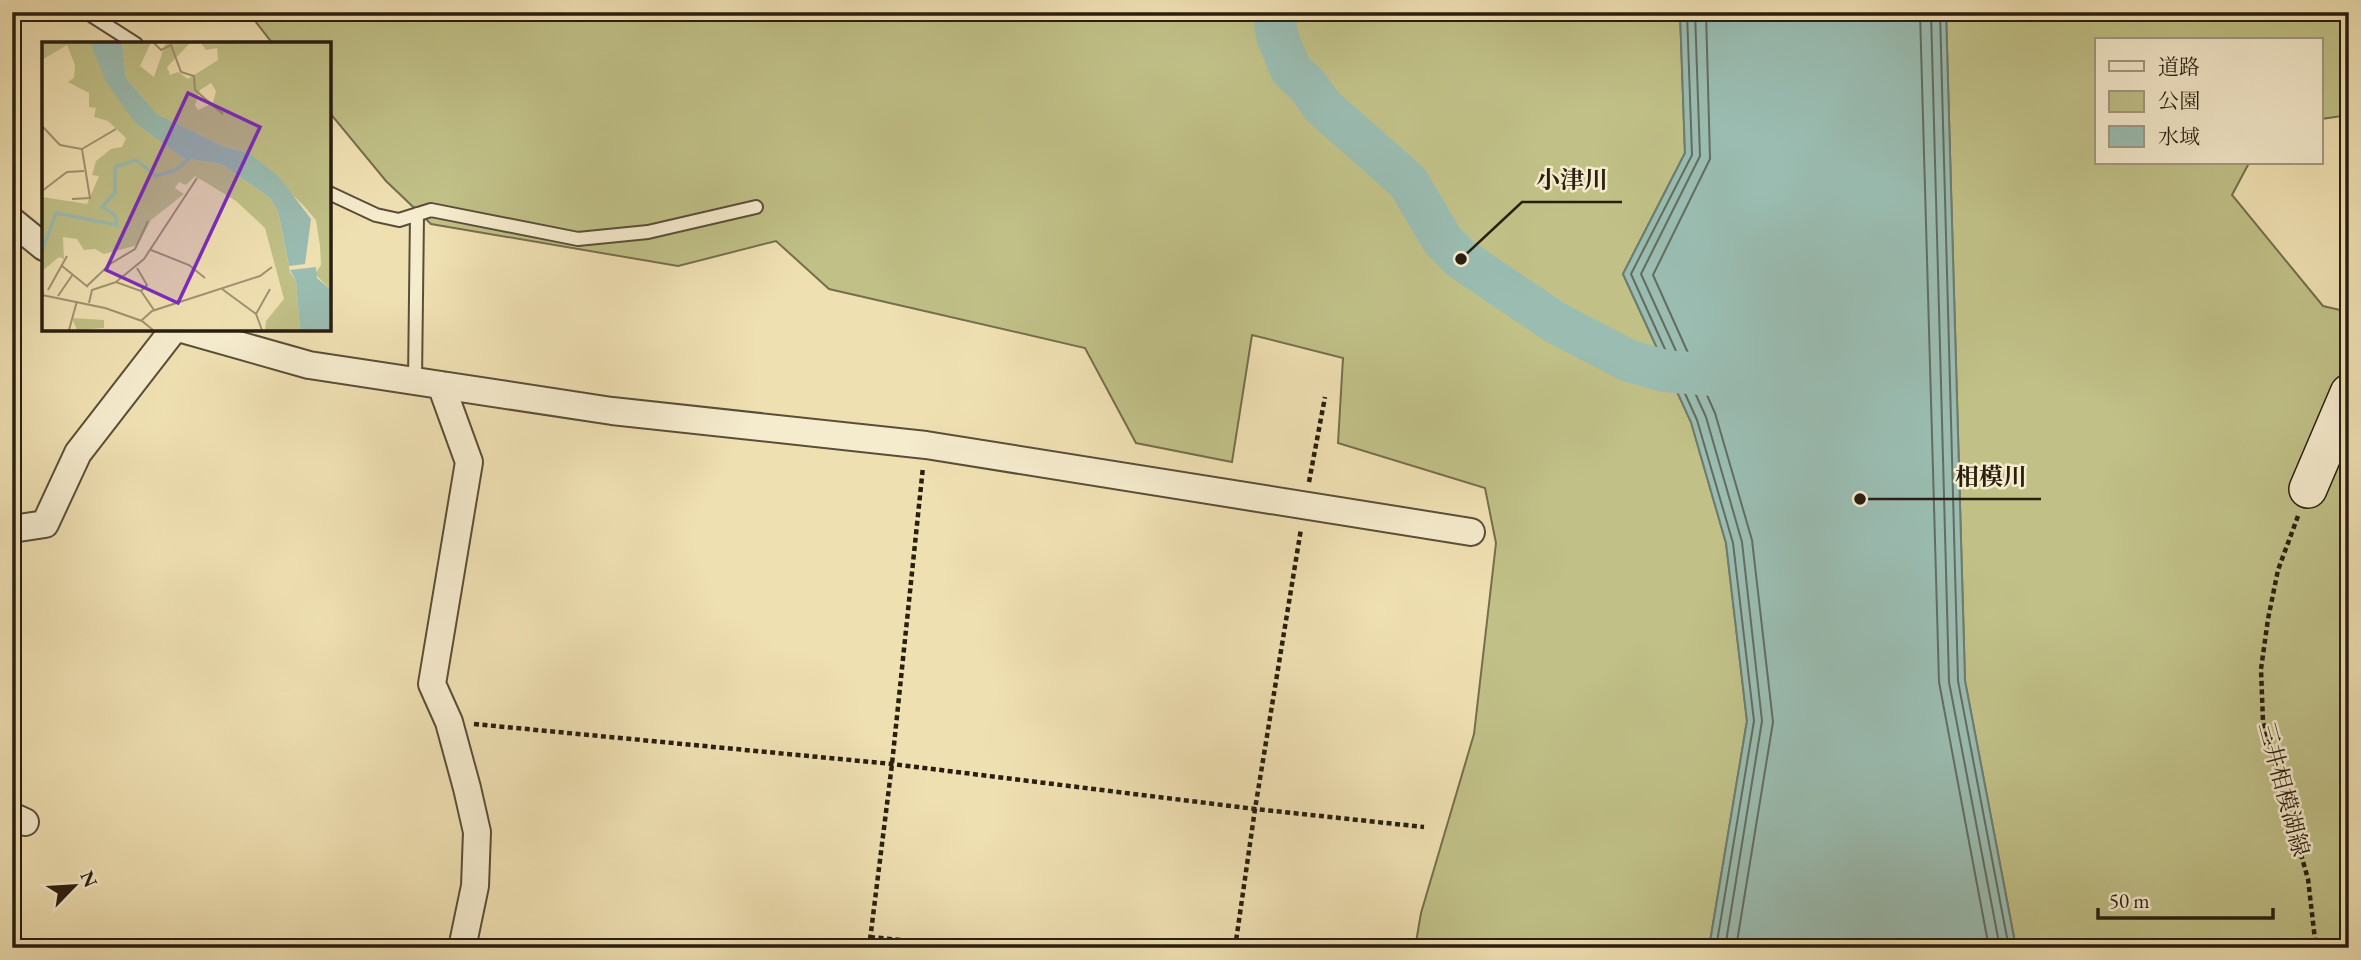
<svg xmlns="http://www.w3.org/2000/svg" width="2361" height="960" viewBox="0 0 2361 960" font-family="'EB Garamond','Noto Serif JP',serif">
<style>
.green{fill:#c0c087;stroke:#746f4c;stroke-width:2}
.water{fill:#9abcb1;stroke:#6d7d71;stroke-width:2}
.lines{fill:none;stroke-linecap:round;stroke-linejoin:round}
.shore{stroke:#626d60;stroke-width:2}
.river{stroke:#9abcb1;stroke-width:42}
.lane-casing{stroke:#5a4e38;stroke-width:16}
.street-casing{stroke:#5a4e38;stroke-width:30}
.secondary-casing{stroke:#291e10;stroke-width:40}
.path{stroke:#291e10;stroke-width:4.5;stroke-dasharray:5 3.5;stroke-linecap:butt}
.lane{stroke:#f5ebcd;stroke-width:12}
.street{stroke:#f5ebcd;stroke-width:26}
.secondary{stroke:#f5ebcd;stroke-width:37}
.labels{text-anchor:middle;stroke-width:5;stroke-linejoin:round;paint-order:stroke}
.street-label{font-size:23px;fill:#291e10;stroke:#f5ebcd}
.inset-river{fill:none;stroke:#9abcb1;stroke-width:3.5}
.inset-road{fill:none;stroke:#a09271;stroke-width:2}
.view{fill:#7b2cbf;fill-opacity:0.15;stroke:#7b2cbf;stroke-width:3.5}
.inset-edge{fill:none;stroke:#291e10;stroke-width:3.5}
.leader{fill:none;stroke:#291e10;stroke-width:2.5}
.callout-dot{fill:#291e10;stroke:#f5ebcd;stroke-width:2.5}
.callout-label{font-size:24px;text-anchor:middle;font-weight:bold;fill:#291e10;stroke:#f5ebcd;stroke-width:5;stroke-linejoin:round;paint-order:stroke}
</style>
<rect width="100%" height="100%" fill="#efe0b2"/>
<filter id="stains"><feTurbulence type="fractalNoise" baseFrequency=".00286" numOctaves="4"/><feColorMatrix values="0 0 0 0 .2 0 0 0 0 .09 0 0 0 0 .02 0 0 0 .5 -.17"/></filter>
<radialGradient id="worn" r=".72"><stop offset=".6" stop-color="#630" stop-opacity="0"/><stop offset="1" stop-color="#630" stop-opacity=".3"/></radialGradient>
<path class="green" d="M 248,12 L 1680,12 L 1685,153 L 1623,274 L 1691,422 L 1726,543 L 1747,721 L 1709,948 L 1415,948 L 1421,913 L 1474,734 L 1496,543 L 1485,488 L 1338,443 L 1343,358 L 1252,335 L 1232,462 L 1136,443 L 1085,348 L 829,289 L 776,241 L 678,266 L 431,224 L 386,181 L 329,112 L 329,44 L 273,44 Z
M 1946,12 L 2349,12 L 2349,115 L 2321,119 L 2321,40 L 2097,40 L 2097,163 L 2249,163 L 2232,195 L 2323,306 L 2349,312 L 2349,948 L 2016,948 L 1965,681 Z"/>
<path class="water" d="M 1680,12 L 1946,12 L 1965,681 L 2016,948 L 1709,948 L 1747,721 L 1726,543 L 1691,422 L 1623,274 L 1685,153 Z"/>
<g class="lines">
<path class="shore" d="M 1687,12 L 1692,155 L 1631,274 L 1697,420 L 1733,543 L 1754,721 L 1716,948
M 1695,12 L 1700,156 L 1641,274 L 1706,417 L 1742,542 L 1762,721 L 1725,948
M 1706,12 L 1710,159 L 1653,275 L 1715,413 L 1752,540 L 1773,722 L 1736,948
M 1920,12 L 1939,682 L 1989,948
M 1931,12 L 1949,682 L 2000,948
M 1940,12 L 1958,681 L 2009,948"/>
<path class="river" d="M 1279,12 L 1275,22 L 1277,36 L 1291,70 L 1308,86 L 1322,106 L 1408,182 L 1443,241 L 1461,259 L 1556,323 L 1629,361 L 1665,371 L 1725,376"/>
<g class="lane-casing">
<path id="lane" d="M 86,12 L 136,44
M 329,193 L 376,215 L 399,220 L 431,210 L 578,239 L 648,232 L 756,207
M 415,381 L 417,214"/>
</g>
<g class="street-casing">
<path id="street" d="M 12,221 L 44,247
M 182,329 L 309,365 L 612,411 L 926,445 L 1471,532
M 441,385 L 469,462 L 432,684 L 449,722 L 467,788 L 477,832 L 475,886 L 462,948
M 12,529 L 45,524 L 78,453 L 174,329
M 12,816 L 25,822"/>
</g>
<g class="secondary-casing">
<path id="secondary" d="M 2308,489 L 2349,393"/>
</g>
<path class="path" d="M 1309,482 L 1325,397
M 2298,516 L 2278,570 L 2268,619 L 2261,669 L 2263,722 L 2308,879 L 2316,948
M 474,724 L 892,764 L 1255,809 L 1424,827
M 870,937 L 979,948
M 869,948 L 892,764 L 923,467
M 1235,948 L 1255,809 L 1301,529"/>
<use href="#lane" class="lane"/>
<use href="#street" class="street"/>
<use href="#secondary" class="secondary"/>
</g>
<g class="labels">
<g class="street-label">
<text transform="translate(2284 789) rotate(75)" y="8">三井相模湖線</text>
</g>
</g>
<g transform="translate(42 42)">
<rect width="289" height="289" fill="#efe0b2"/>
<path d="M 6,0 L 48,0 L 94,82 L 141,116 L 179,122 L 228,156 L 236,169 L 248,230 L 254,239 L 258,288 L 223,288 L 224,279 L 242,257 L 223,186 L 194,159 L 153,134 L 144,143 L 137,140 L 133,146 L 142,152 L 109,178 L 96,203 L 62,212 L 53,207 L 42,208 L 35,197 L 21,195 L 22,217 L 17,215 L 0,229 L 0,155 L 45,162 L 57,134 L 50,133 L 54,119 L 69,107 L 80,105 L 84,96 L 66,79 L 52,75 L 54,66 L 47,65 L 47,51 L 26,40 L 32,36 L 33,23 L 25,3 L 0,18 L 0,3 ZM 80,0 L 109,0 L 98,24 L 112,35 L 124,0 L 149,0 L 125,25 L 128,33 L 136,30 L 146,37 L 176,18 L 175,6 L 164,8 L 158,0 L 289,0 L 289,248 L 273,232 L 279,223 L 278,204 L 274,178 L 262,164 L 207,111 L 183,105 L 115,72 L 84,36 ZM 169,41 L 174,49 L 171,61 L 156,68 L 153,63 L 158,48 ZM 30,276 L 62,278 L 62,286 L 35,288 Z" fill="#c0c087" fill-rule="evenodd"/>
<path d="M 48,0 L 80,0 L 84,36 L 115,72 L 183,105 L 207,111 L 236,134 L 269,177 L 263,222 L 247,224 L 236,169 L 228,156 L 179,122 L 141,116 L 94,82 L 64,40 ZM 274,225 L 275,236 L 289,248 L 289,288 L 258,288 L 254,239 L 248,228 Z" fill="#9abcb1"/>
<path class="inset-river" d="M 0,209 L 14,171 L 75,183 L 73,173 L 60,165 L 73,151 L 73,125 L 94,118 L 114,134 L 134,128 L 152,112"/>
<path class="inset-road" d="M 111,0 L 119,8 L 129,3 L 139,30 L 152,34 L 153,48 L 181,72M 0,84 L 18,103 L 40,107 L 48,156 L 30,157M 40,107 L 74,87M 0,149 L 25,130 L 42,129M 109,208 L 147,223 L 163,236M 20,224 L 46,245M 95,226 L 105,243 L 99,249M 74,240 L 102,217 L 155,136M 45,244 L 68,222 L 93,207 L 106,179M 180,247 L 214,272 L 220,288M 6,248 L 25,214M 0,253 L 63,266 L 100,279 L 111,288M 16,254 L 31,232M 47,261 L 50,248 L 74,240 L 99,249 L 112,268M 214,272 L 228,247M 100,278 L 110,269 L 218,234 L 230,225M 27,288 L 35,259"/>
<path class="view" d="M 146,51 L 218,85 L 136,261 L 64,228 Z"/>
<rect width="289" height="289" class="inset-edge"/>
</g>
<path class="leader" d="M1461 259L1522 202H1622M1860 499L1941 499H2041"/>
<g class="callout-dot">
<circle cx="1461" cy="259" r="7"/>
<circle cx="1860" cy="499" r="7"/>
</g>
<g class="callout-label">
<text x="1572" y="188">小津川</text>
<text x="1991" y="485">相模川</text>
</g>
<rect width="2361" height="960" fill="none" stroke="#efe0b2" stroke-width="42"/>
<rect x="14" y="14" width="2333" height="932" fill="none" stroke="#291e10" stroke-width="3.5"/>
<rect x="21" y="21" width="2319" height="918" fill="none" stroke="#291e10" stroke-width="2"/>
<rect x="2095" y="38" width="228" height="126" fill="#f5ebcd" stroke="#a39981" stroke-width="2"/>
<rect x="2109" y="61" width="35" height="10" fill="#f5ebcd" stroke="#a39981" stroke-width="2"/>
<text x="2158" y="74" font-size="21" fill="#291e10">道路</text>
<rect x="2109" y="91" width="35" height="21" fill="#c0c087" stroke="#a39981" stroke-width="2"/>
<text x="2158" y="108" font-size="21" fill="#291e10">公園</text>
<rect x="2109" y="126" width="35" height="21" fill="#9abcb1" stroke="#a39981" stroke-width="2"/>
<text x="2158" y="144" font-size="21" fill="#291e10">水域</text>
<g transform="translate(74 886) rotate(65)" stroke="#f5ebcd" stroke-width="5" paint-order="stroke">
<path d="M0-5L12 26L0 18L-12 26Z" fill="#291e10"/>
<text y="-10" font-size="19" font-weight="bold" text-anchor="middle" fill="#291e10">N</text>
</g>
<path d="M2098 908v10h175v-10" fill="none" stroke="#291e10" stroke-width="3.5"/>
<text x="2109" y="908" font-size="21" fill="#291e10" stroke="#f5ebcd" stroke-width="5" paint-order="stroke">50 m</text>
<rect width="100%" height="100%" filter="url(#stains)"/>
<rect width="100%" height="100%" fill="url(#worn)"/>
</svg>
